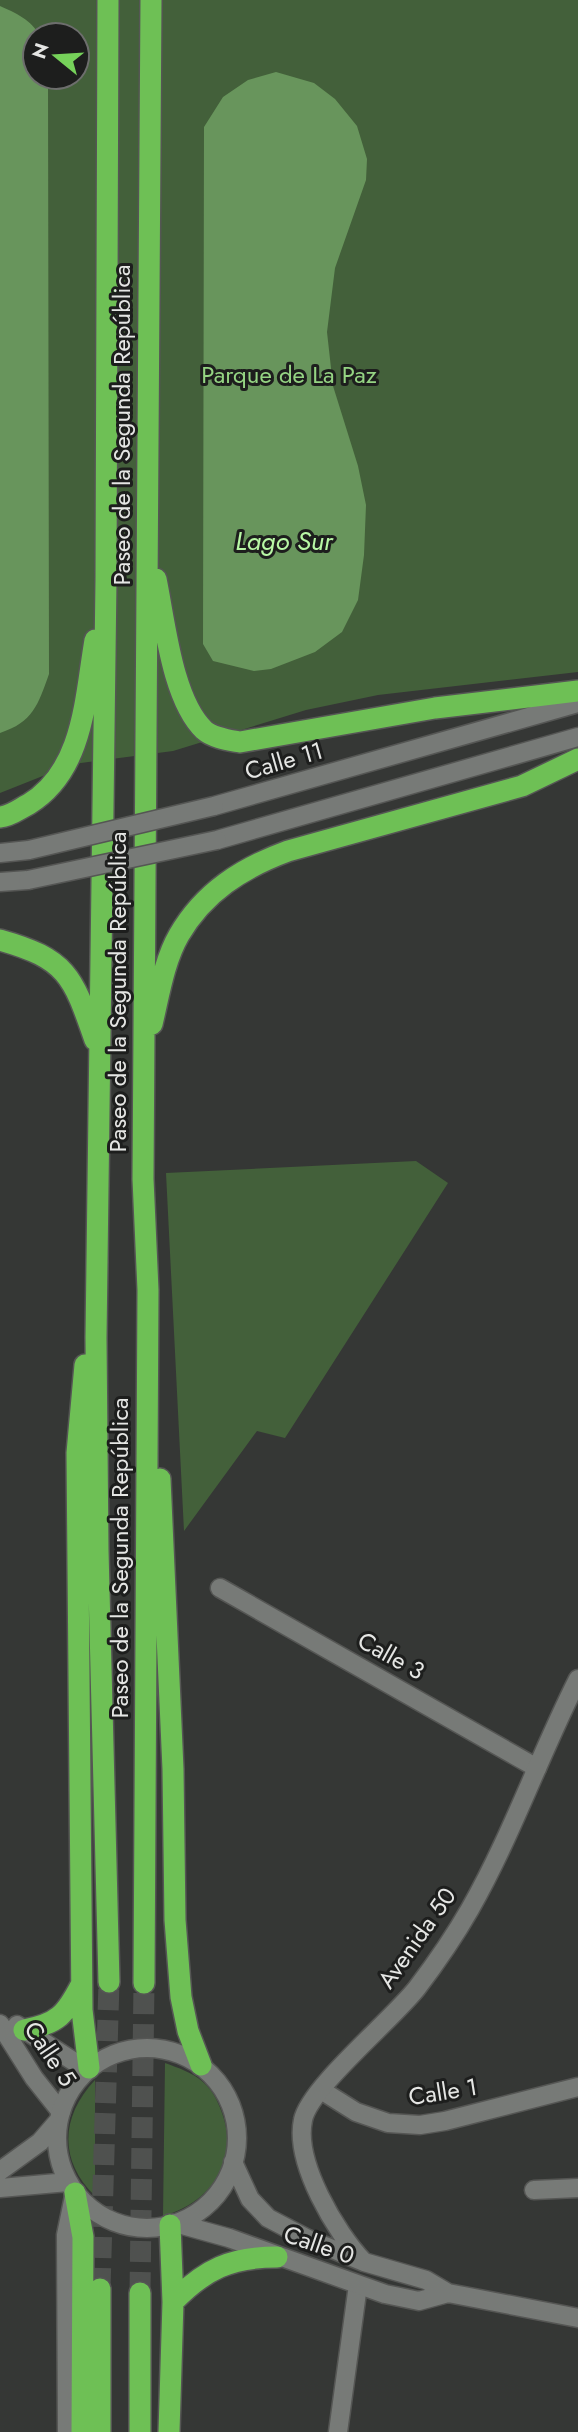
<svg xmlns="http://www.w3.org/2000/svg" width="578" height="2432" viewBox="0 0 578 2432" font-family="Jost,sans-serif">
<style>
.green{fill:#43603a;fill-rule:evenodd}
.water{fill:#68955c}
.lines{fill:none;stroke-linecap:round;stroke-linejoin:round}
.highway-tunnel{stroke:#4f514f;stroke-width:21;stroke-dasharray:21 10;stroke-linecap:butt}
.street-casing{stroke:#555654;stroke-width:21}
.secondary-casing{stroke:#555654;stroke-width:21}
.highway-casing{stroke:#555654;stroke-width:24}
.street{stroke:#777a77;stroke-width:18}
.secondary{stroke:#777a77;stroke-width:18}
.highway{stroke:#6ec055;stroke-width:21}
.secondary-bridge-casing{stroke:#555654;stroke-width:21;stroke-linecap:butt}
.secondary-bridge{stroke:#777a77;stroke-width:18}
.labels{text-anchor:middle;stroke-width:6;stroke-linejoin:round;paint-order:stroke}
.park-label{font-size:24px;fill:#95d483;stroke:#1d1e1d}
.street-label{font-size:24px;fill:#e5e6e4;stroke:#1d1e1d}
.water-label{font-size:26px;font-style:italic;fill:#b8f8a5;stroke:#1d1e1d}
</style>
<rect width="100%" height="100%" fill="#353735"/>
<path class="green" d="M 0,0 L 578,0 L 578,672 L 378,695 L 306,710 L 173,751 L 73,764 L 0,793 ZM 35,35 L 77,35 L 77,77 L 35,77 Z
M 416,1161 L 448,1183 L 285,1438 L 257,1431 L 184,1531 L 166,1173 Z
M 165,2063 C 178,2068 192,2072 203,2082 C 214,2091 220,2106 224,2119 C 237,2165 208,2204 163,2216 Z
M 95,2080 L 95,2196 C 58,2160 61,2116 95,2080 Z"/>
<path class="water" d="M 0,6 C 14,12 33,21 39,35 L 35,35 L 35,77 L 48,77 L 49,674 C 38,705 33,722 0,733 Z
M 276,72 L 314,83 L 335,99 L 357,126 L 367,159 L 366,180 L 335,268 L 327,332 L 333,386 L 358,466 L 366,505 L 364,555 L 358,600 L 342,632 L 315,652 L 271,669 L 254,671 L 213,661 L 203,644 L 204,127 L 223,97 L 248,80 Z"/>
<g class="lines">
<path class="highway-tunnel" d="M 100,2289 L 109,1982
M 140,2293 L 144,1983"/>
<g class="street-casing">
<path id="street" d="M 220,1588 L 537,1768
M 0,2024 L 34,2078 L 61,2112
M 17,2025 L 87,2070
M 321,2090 L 356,2112 L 388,2123 L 420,2125 L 445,2121 L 578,2087
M 534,2190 L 578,2188
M 67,2432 L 66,2235 L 74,2196
M 338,2432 L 358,2285"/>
</g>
<g class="secondary-casing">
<path id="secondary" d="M 214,806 L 578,703
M 217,840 L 578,737
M 0,853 L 29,850
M 0,882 L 28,880
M57 2138a90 90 0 1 1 180 0a90 90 0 1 1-180 0Z
M 233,2162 L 250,2199 L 268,2218 L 308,2239 L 364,2262 L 426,2280 L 448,2293 L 578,2318
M 0,2171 L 40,2142 L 59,2120
M 0,2188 L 68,2182
M 175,2223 L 229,2238 L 385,2294 L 419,2301 L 448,2293
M 364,2262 C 336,2233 294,2162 303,2120 C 309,2088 393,2019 417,1988 C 436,1963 454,1937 470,1909 C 512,1835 540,1754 578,1679"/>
</g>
<g class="highway-casing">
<path id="highway" d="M 108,0 L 106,580 L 96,1338 L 98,1550 L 109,1982
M 156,579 C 165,622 172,699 204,730 C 213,738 229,740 240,742 L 435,708 L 578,691
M 0,817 C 11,816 19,809 29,804 C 84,770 85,698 95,640
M 0,940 C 68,959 73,977 95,1040
M 152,1024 C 159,995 164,961 179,935 C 204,892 242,868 288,851 L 522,786 L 578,759
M 85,1365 L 77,1453 L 82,2010 L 89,2068
M 160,1479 L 173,1769 L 175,1920 L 181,1997 L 188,2031 L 201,2065
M 144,1983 L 148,1290 L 143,1179 L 151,0
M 24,2030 C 58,2024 66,2014 81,1985
M 75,2193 L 83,2237 L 82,2432
M 173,2302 C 205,2269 231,2257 277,2257
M 100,2432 L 100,2289
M 140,2432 L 140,2293
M 169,2432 L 173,2302 L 170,2225"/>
</g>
<use href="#street" class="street"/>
<use href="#secondary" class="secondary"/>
<use href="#highway" class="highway"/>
<g class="secondary-bridge-casing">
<path id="secondary-bridge" d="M 29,850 L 214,806
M 28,880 L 217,840"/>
</g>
<use href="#secondary-bridge" class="secondary-bridge"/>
</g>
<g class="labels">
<g class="park-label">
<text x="289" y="383">Parque de La Paz</text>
</g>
<g class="street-label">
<text transform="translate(122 425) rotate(-90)" y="8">Paseo de la Segunda República</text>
<text transform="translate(284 761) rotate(-16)" y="8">Calle 11</text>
<text transform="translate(118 992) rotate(-90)" y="8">Paseo de la Segunda República</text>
<text transform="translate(120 1558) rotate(-90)" y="8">Paseo de la Segunda República</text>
<text transform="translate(391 1656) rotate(29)" y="8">Calle 3</text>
<text transform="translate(417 1938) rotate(-55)" y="8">Avenida 50</text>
<text transform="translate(50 2054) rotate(56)" y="8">Calle 5</text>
<text transform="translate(443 2092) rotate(-9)" y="8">Calle 1</text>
<text transform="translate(319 2245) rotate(19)" y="8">Calle 0</text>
</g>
<g class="water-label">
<text x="284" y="550">Lago Sur</text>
</g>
</g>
<g transform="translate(56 56) rotate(288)"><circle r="33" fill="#1d1e1d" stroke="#6d6e6d" stroke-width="2"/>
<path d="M0-5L12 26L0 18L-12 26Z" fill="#76d25a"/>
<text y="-10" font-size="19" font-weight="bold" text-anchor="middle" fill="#e5e6e4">N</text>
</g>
</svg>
